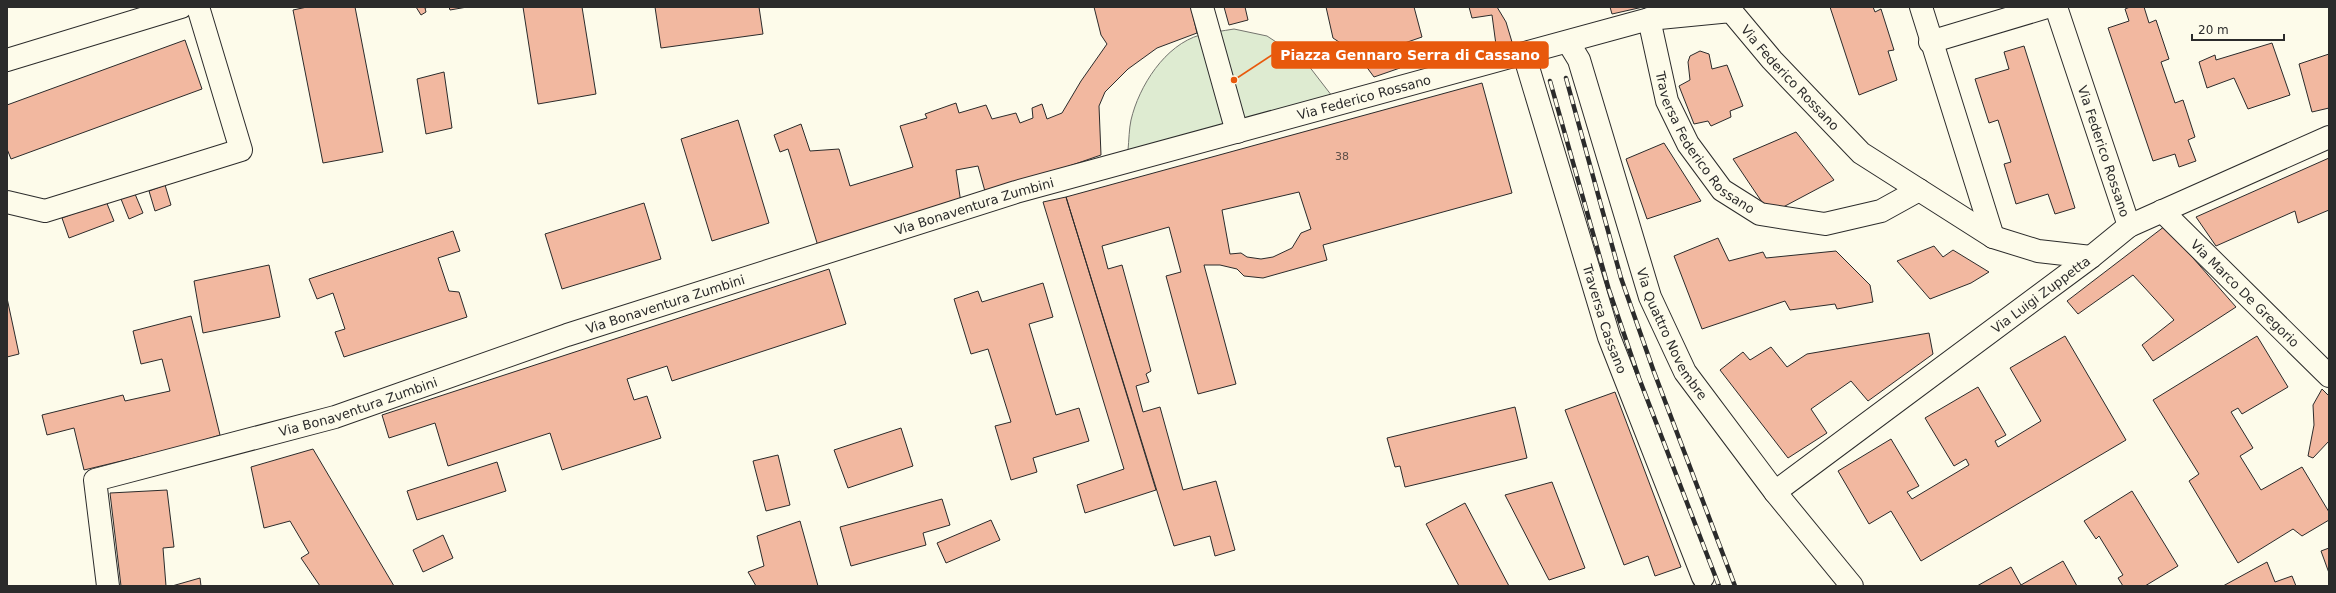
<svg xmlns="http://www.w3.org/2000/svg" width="2336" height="593" viewBox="0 0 2336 593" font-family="'DejaVu Sans',sans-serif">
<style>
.green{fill:#deebd1;stroke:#74746e}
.building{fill:#f2b8a0;stroke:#2b2b2b;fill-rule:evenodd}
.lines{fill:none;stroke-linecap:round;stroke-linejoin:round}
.minor-casing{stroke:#2b2b2b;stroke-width:24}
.minor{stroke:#fdfbea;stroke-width:22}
.rail-casing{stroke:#2b2b2b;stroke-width:4.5}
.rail{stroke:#fdfbea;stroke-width:3;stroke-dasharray:9;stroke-linecap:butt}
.labels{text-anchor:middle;stroke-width:3;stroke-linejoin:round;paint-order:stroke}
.number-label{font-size:11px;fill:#5d4e48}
.street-label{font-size:13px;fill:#2b2b2b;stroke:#fdfbea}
.leader{fill:none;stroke:#e8590c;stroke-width:1.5}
.callout-dot{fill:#e8590c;stroke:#fdfbea;stroke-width:1.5}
.callout{fill:#e8590c;stroke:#e8590c;stroke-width:1.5}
.callout-label{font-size:14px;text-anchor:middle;font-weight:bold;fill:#fff}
</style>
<rect width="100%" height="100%" fill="#fdfbea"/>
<path class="green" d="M 1234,29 L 1267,36 L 1305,61 L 1332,96 L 1128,150 C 1129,140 1129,129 1131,120 C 1139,86 1165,45 1200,35 C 1211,32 1223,31 1234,29 Z"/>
<path class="building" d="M 307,7 L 355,7 L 383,152 L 323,163 L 293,10 Z
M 416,7 L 429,7 L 425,8 L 426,12 L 421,15 Z
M 449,7 L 467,7 L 450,10 Z
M 523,7 L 582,7 L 596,94 L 538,104 Z
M 655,7 L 759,7 L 763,34 L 661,48 Z
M 1094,7 L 1191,7 L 1197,33 L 1157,48 L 1128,69 L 1105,92 L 1099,106 L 1101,155 L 986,195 L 978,166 L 956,170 L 961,203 L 818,246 L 788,149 L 780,152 L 774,135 L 801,124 L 810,151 L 839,149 L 850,186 L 913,167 L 900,126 L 927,118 L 925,114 L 956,103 L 959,113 L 986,105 L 992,119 L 1016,113 L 1020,123 L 1033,118 L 1032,108 L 1042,104 L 1047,119 L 1062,113 L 1081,81 L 1107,44 L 1101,35 Z
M 1224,7 L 1245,7 L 1248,20 L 1229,25 Z
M 1326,7 L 1414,7 L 1422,37 L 1396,46 L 1400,68 L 1374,77 L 1357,54 L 1333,38 Z
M 1469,7 L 1497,7 L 1506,22 L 1512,42 L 1496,45 L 1492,15 L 1472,18 Z
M 1610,7 L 1643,7 L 1612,14 Z
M 1830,7 L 1873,7 L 1875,12 L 1881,9 L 1894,50 L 1888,51 L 1897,80 L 1859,95 Z
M 2130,7 L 2144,7 L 2149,23 L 2156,20 L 2169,59 L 2161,62 L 2175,103 L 2183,100 L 2195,137 L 2188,140 L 2196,161 L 2179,167 L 2175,154 L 2153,161 L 2108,28 L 2129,21 L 2125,9 Z
M 185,40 L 202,89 L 11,159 L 7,149 L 7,105 Z
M 2272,43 L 2290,95 L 2248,109 L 2234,78 L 2207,88 L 2199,62 L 2215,55 L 2216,60 Z
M 2024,46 L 2075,208 L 2055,214 L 2048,194 L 2016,204 L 2004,164 L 2011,162 L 1998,120 L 1989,123 L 1975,79 L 2009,69 L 2004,52 Z
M 1700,51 L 1709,54 L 1712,69 L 1727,65 L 1743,106 L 1730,111 L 1731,117 L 1711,126 L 1708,121 L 1694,124 L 1679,86 L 1690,80 L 1688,62 L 1690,56 Z
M 2329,54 L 2329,108 L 2312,112 L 2299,64 Z
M 444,72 L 452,128 L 426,134 L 417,79 Z
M 1482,83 L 1512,193 L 1323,245 L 1327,260 L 1263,278 L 1244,276 L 1237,269 L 1220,265 L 1204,265 L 1236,384 L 1198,394 L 1166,276 L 1181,272 L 1169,227 L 1102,246 L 1108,269 L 1122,265 L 1151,371 L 1146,374 L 1149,382 L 1136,386 L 1143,412 L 1160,407 L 1183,490 L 1216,481 L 1235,550 L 1215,556 L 1210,536 L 1174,546 L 1066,197 ZM 1299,192 L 1311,229 L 1301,233 L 1292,248 L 1273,257 L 1261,259 L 1247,257 L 1241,253 L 1230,254 L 1222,210 Z
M 738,120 L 769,223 L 712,241 L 681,139 Z
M 1796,132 L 1834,180 L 1770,214 L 1733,159 Z
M 1664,143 L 1701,201 L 1647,219 L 1626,159 Z
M 2329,158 L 2329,210 L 2298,223 L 2295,211 L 2216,246 L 2196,217 Z
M 165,185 L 171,205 L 155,211 L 149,191 Z
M 135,194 L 143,213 L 129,219 L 121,199 Z
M 1066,197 L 1156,490 L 1085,513 L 1077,485 L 1124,469 L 1043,202 Z
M 106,201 L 114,221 L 69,238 L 62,218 Z
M 644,203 L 661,259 L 562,289 L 545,234 Z
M 2165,226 L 2236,307 L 2153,361 L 2142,345 L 2174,320 L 2133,275 L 2078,314 L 2067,301 Z
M 453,231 L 460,251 L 438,258 L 449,291 L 459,292 L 467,317 L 344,357 L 335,332 L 345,329 L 333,293 L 317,299 L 309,279 Z
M 1718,238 L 1729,261 L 1763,252 L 1766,258 L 1836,251 L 1870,285 L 1873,302 L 1837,309 L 1835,304 L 1790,310 L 1785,301 L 1702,329 L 1674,256 Z
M 1934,246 L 1943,257 L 1953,250 L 1989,272 L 1971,283 L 1930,299 L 1897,261 Z
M 269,265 L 280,317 L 203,333 L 194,281 Z
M 829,269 L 846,324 L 672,381 L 667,366 L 627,379 L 634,400 L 647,396 L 661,438 L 562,470 L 550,433 L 448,466 L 435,423 L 389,438 L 382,415 Z
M 1043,283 L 1053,317 L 1029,324 L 1056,415 L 1079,408 L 1089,441 L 1033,458 L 1037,472 L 1011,480 L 995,426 L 1011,422 L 988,349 L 971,354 L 954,299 L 978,291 L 982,302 Z
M 7,298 L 19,354 L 7,357 Z
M 191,316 L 220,435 L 192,444 L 84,470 L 74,428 L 47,435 L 42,415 L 123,395 L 125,401 L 170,391 L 162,359 L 141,364 L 133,331 Z
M 1929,333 L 1933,354 L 1868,401 L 1851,381 L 1811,409 L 1827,433 L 1788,458 L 1720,370 L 1743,352 L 1750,360 L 1771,347 L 1787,367 L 1807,354 Z
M 2065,336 L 2126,440 L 1921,561 L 1891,511 L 1869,524 L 1838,471 L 1891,439 L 1919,486 L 1907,492 L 1912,499 L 1969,465 L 1966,459 L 1954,466 L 1925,418 L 1978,387 L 2006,435 L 1995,441 L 1998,447 L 2041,421 L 2010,368 Z
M 2257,336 L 2288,387 L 2242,414 L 2238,408 L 2231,412 L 2253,448 L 2240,456 L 2261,490 L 2302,467 L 2329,512 L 2329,520 L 2302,536 L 2293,529 L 2238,563 L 2189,481 L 2199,474 L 2153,400 Z
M 2322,389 L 2329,396 L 2329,441 L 2313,458 L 2308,456 L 2314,425 L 2313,405 Z
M 1615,392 L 1681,567 L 1655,576 L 1648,556 L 1624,565 L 1565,410 Z
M 1515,407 L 1527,458 L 1405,487 L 1400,466 L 1395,467 L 1387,438 Z
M 901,428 L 913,466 L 848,488 L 834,450 Z
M 313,449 L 394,586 L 320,586 L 301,558 L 309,553 L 290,521 L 264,528 L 251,467 Z
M 778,455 L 790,505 L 766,511 L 753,461 Z
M 497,462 L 506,491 L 417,520 L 407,491 Z
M 1552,482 L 1585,568 L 1549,580 L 1505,495 Z
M 167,490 L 174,547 L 163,548 L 166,586 L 121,586 L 110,493 Z
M 2132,491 L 2178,566 L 2145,586 L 2123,586 L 2118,578 L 2123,575 L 2099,536 L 2096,539 L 2084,521 Z
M 942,499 L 950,525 L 923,533 L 926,545 L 851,566 L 840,527 Z
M 1465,503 L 1509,586 L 1459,586 L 1426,524 Z
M 991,520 L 1000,540 L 946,563 L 937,543 Z
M 800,521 L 818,586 L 756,586 L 748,572 L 764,566 L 757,536 Z
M 443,535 L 453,558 L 423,572 L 413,550 Z
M 2329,548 L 2329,573 L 2321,551 Z
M 2063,561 L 2077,586 L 1977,586 L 2011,567 L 2021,585 Z
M 2267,562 L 2275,582 L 2292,576 L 2296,586 L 2223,586 Z
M 200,578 L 201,586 L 172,586 Z"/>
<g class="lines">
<g class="minor-casing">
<g id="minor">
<path d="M 1202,7 L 1237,132"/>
<path d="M 1921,7 L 1993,237"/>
<path id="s1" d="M 2056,7 L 2129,226"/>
<path id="s2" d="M 1649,19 L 1667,101 L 1688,144 L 1722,190 L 1760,214 L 1825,224 L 1881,211 L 1919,190"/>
<path id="s3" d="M 1568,42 L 1579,60 L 1650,297 L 1685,372 L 1775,492 L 1852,586"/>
<path d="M 1930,42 L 2047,7"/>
<path id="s4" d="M 1524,54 L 1609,337 L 1703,577"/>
<path d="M 7,60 L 181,7"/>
<path d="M 7,202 L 45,211 L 241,150 L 198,7"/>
<path id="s5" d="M 2162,211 L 2329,376"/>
<path id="s6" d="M 1775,492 L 2091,257 L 2129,226 L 2329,137"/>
<path id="s7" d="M 108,586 L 95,480 L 335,417 L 567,335 L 1016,192 L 1649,19 L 1731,11 L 1772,60 L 1861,153 L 1993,237 L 2038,251 L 2091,257"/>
</g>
</g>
<use href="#minor" class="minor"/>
<g class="rail-casing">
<path id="rail" d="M 1566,78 L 1621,278 L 1654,372 L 1735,586
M 1550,81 L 1609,290 L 1639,378 L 1719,586"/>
</g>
<use href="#rail" class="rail"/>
</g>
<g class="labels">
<g class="number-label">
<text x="1342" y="160">38</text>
</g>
<g class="street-label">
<text dy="5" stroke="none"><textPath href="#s7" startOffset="1900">Via Federico Rossano</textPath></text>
<text dy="5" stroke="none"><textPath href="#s7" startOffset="1433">Via Federico Rossano</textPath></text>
<text dy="5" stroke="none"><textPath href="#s2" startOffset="140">Traversa Federico Rossano</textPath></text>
<text dy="5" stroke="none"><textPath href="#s1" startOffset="152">Via Federico Rossano</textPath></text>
<text dy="5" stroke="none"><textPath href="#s7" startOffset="1028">Via Bonaventura Zumbini</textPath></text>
<text dy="5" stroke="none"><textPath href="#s5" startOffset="117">Via Marco De Gregorio</textPath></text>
<text dy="5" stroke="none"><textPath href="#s6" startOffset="331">Via Luigi Zuppetta</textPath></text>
<text dy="5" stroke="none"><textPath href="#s7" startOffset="704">Via Bonaventura Zumbini</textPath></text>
<text dy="5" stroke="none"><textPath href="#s4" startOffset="277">Traversa Cassano</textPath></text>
<text dy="5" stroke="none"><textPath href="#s3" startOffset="311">Via Quattro Novembre</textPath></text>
<text dy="5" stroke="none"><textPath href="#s7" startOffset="380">Via Bonaventura Zumbini</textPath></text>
</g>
</g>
<path class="leader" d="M1234 80L1272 55"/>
<circle class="callout-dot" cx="1234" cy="80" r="4"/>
<rect class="callout" x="1272" y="42" width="276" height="26" rx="4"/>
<g class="callout-label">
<text x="1410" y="60">Piazza Gennaro Serra di Cassano</text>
</g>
<rect width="2336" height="593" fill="none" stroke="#2b2b2b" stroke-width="16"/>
<path d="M2192 34v6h92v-6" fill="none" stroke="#2b2b2b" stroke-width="2"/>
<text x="2198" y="34" font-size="12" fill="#2b2b2b" stroke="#fdfbea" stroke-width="3" paint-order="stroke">20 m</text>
</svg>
